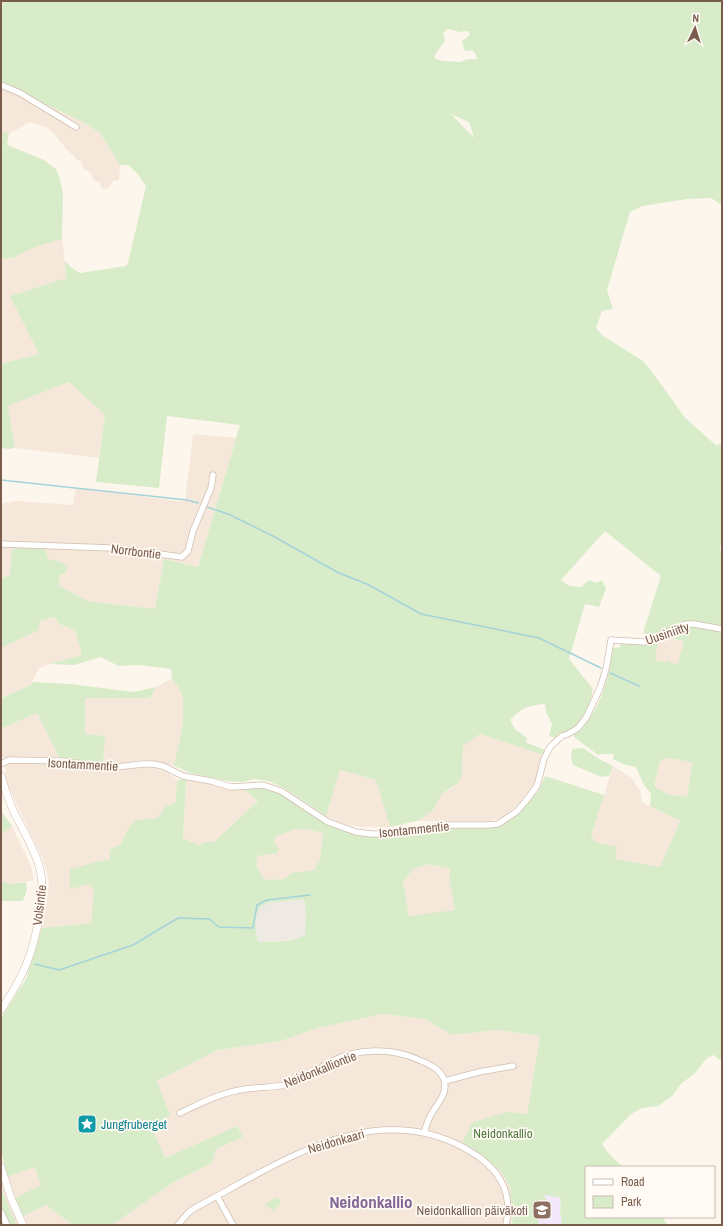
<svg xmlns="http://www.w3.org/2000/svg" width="723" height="1226" viewBox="0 0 723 1226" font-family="'Archivo Narrow',sans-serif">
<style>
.residential{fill:#f5e8da}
.industrial{fill:#efe9e4}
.education{fill:#f3e8fa}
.green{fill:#d8ecc9;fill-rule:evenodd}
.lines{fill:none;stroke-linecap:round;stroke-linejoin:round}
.stream{stroke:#a5d3da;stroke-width:1.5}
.minor-casing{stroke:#d1beb0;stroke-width:7}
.tertiary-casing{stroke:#d1beb0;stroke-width:8}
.minor{stroke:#fff;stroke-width:5.5}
.tertiary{stroke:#fff;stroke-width:7}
.labels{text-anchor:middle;stroke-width:3.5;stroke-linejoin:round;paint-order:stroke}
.street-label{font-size:13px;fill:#7a5c4d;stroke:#fffaf3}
.culture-label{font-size:13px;fill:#0d838f;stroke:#fffaf3;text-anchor:start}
.park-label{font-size:13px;fill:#537a41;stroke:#fffaf3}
.education-label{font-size:13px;fill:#785e54;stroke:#fffaf3;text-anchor:end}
.district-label{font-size:17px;font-weight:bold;fill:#846695;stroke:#fffaf3}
</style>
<rect width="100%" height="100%" fill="#fdf6ec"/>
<path class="residential" d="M 1,83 L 83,122 L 100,133 L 120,165 L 119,180 L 113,181 L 108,188 L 101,189 L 101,185 L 99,182 L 93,180 L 91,173 L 84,169 L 81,162 L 76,159 L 75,157 L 64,147 L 64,145 L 58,140 L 56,136 L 46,127 L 30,122 L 9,134 L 1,131 Z
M 62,239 L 65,261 L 66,278 L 11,296 L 39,354 L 1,364 L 1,259 L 13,258 L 35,247 Z
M 69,382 L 105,415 L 99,458 L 15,448 L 8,406 Z
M 193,434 L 236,438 L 198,567 L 164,559 L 155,609 L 88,601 L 59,586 L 62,562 L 48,559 L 1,578 L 1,504 L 16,501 L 73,505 L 76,488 L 185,502 Z
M 55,617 L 59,624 L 75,630 L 82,655 L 50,664 L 39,668 L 31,685 L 3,697 L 1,693 L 1,648 L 39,630 L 38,621 Z
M 662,637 L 684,641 L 676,676 L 640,668 L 658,646 L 656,640 Z
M 172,678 L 182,694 L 183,701 L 183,723 L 174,766 L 160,762 L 145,760 L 126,762 L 118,764 L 103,765 L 104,736 L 85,734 L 85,698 L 150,698 L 156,687 Z
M 37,713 L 59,757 L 14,758 L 1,757 L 1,726 L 2,728 Z
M 480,734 L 543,755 L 534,785 L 525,797 L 504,817 L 490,821 L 417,821 L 434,809 L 442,794 L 453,787 L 462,773 L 463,746 Z
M 669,758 L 692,761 L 687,797 L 667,794 L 654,786 L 660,761 Z
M 10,763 L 61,764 L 109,770 L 141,766 L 151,767 L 165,771 L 178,780 L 176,790 L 176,803 L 166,806 L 157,818 L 135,820 L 127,831 L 121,844 L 110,850 L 110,860 L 100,861 L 90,884 L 95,890 L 91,923 L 42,928 L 49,887 L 47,872 L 43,860 L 6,781 L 5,771 L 6,766 Z
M 613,766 L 632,778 L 640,791 L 642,802 L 680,821 L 660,867 L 615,859 L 617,847 L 596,842 L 591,836 Z
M 340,770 L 376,780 L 390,827 L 362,827 L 349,825 L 338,822 L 326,816 Z
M 185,779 L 228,788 L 244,789 L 258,801 L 214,842 L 206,842 L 198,845 L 183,838 L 186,784 Z
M 12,826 L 31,866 L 34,880 L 11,884 L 1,881 L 1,834 Z
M 305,829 L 324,833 L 320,861 L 318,862 L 315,870 L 291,873 L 285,879 L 266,880 L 261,875 L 259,869 L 256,866 L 258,856 L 277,853 L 273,841 L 275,837 L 293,830 Z
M 428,864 L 450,869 L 449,879 L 456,911 L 409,916 L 403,882 L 413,869 Z
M 383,1014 L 425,1019 L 452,1035 L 498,1030 L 540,1036 L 527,1114 L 507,1112 L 462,1142 L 476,1151 L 501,1170 L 510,1187 L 513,1219 L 511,1225 L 112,1225 L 174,1182 L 212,1163 L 216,1149 L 243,1137 L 237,1126 L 165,1158 L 152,1128 L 169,1115 L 157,1081 L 218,1050 L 281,1041 L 318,1028 Z
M 35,1167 L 41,1185 L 23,1216 L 46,1205 L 73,1225 L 1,1225 L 1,1177 Z"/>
<path class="industrial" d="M 304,899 L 306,913 L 305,935 L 301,938 L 290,940 L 258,942 L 255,919 L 256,914 L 261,905 L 267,903 Z"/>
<path class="education" d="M 545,1195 L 561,1198 L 560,1210 L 562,1225 L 517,1225 L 526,1206 Z"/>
<path class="green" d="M 1,1 L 722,1 L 722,205 L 711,198 L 687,199 L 642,206 L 630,212 L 607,290 L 613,309 L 602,311 L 596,328 L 603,336 L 643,361 L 653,373 L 685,418 L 717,446 L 722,442 L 722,544 L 720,546 L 722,559 L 722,1062 L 714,1055 L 707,1058 L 695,1073 L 681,1084 L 672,1096 L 658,1106 L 642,1108 L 631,1114 L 602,1144 L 610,1155 L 623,1167 L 586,1167 L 586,1217 L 662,1217 L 668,1225 L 562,1225 L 560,1210 L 561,1198 L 545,1195 L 543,1196 L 546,1197 L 546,1200 L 540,1200 L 539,1206 L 536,1206 L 535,1210 L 539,1210 L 538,1225 L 511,1225 L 513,1219 L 510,1187 L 501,1171 L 476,1151 L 462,1143 L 472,1123 L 507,1112 L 527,1114 L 540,1036 L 498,1030 L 452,1035 L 425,1019 L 383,1014 L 318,1028 L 281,1041 L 218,1050 L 157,1081 L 170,1115 L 152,1128 L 165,1158 L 237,1126 L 243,1137 L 216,1149 L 212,1163 L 174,1182 L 112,1225 L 73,1225 L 46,1205 L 23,1216 L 14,1199 L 41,1185 L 35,1167 L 6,1177 L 1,1146 L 1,1018 L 26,979 L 42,928 L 91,923 L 94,890 L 90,884 L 70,889 L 70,869 L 101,861 L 110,860 L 110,850 L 121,844 L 127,831 L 135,820 L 157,818 L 166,806 L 176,803 L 176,790 L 178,780 L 185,779 L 186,783 L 183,838 L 198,845 L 206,842 L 214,842 L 258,801 L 244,789 L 262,787 L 279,792 L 323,822 L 356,834 L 386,838 L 447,827 L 494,828 L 506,822 L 523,808 L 539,790 L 545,776 L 604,795 L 591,836 L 596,842 L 617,847 L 615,859 L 660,867 L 680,821 L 650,806 L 651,794 L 643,783 L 636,767 L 623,764 L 613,759 L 614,754 L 600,754 L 598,755 L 574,737 L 573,733 C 580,727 589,721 593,713 C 605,694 610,669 613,648 L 620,647 L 621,643 L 642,645 L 656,640 L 658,646 L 656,651 L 655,660 L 667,662 L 668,660 L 670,660 L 670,663 L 678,664 L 684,641 L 643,633 L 661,576 L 605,531 L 561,580 L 570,586 L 581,587 L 589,580 L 596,583 L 602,580 L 606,589 L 599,607 L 585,604 L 569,659 L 593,689 L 589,707 L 578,724 L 556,738 L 549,736 L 552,724 L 546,712 L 545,704 C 527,706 523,707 510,720 L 515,729 L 528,739 L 525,742 L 545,750 L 543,755 L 480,734 L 463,746 L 462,773 L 459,782 L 442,794 L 434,809 L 428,814 L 417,821 L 390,827 L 376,780 L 340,770 L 326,816 L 284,788 L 268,781 L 254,779 L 242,782 L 227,781 L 191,773 L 174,766 L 183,723 L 183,701 L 182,694 L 172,678 L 171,669 L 139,665 L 119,666 L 100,657 L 75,665 L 50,664 L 82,655 L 75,630 L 59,624 L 55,617 L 39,621 L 39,630 L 1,648 L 1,578 L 10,575 L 12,548 L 45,547 L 48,559 L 62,562 L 68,567 L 65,573 L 60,575 L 59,586 L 88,601 L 155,609 L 164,559 L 198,567 L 240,425 L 167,416 L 159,488 L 96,482 L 105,415 L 69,382 L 8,406 L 15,448 L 10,449 L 1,448 L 1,364 L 39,354 L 10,296 L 66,278 L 65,261 L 73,269 L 80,273 L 126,266 L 128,263 L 146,186 L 137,173 L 128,165 L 120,165 L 100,133 L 83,122 L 1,83 ZM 448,29 L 460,32 L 468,31 L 470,35 L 462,41 L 465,51 L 472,50 L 475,53 L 477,59 L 468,59 L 460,62 L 442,61 L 434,58 L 436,53 L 445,41 L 443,33 ZM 451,114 L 469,122 L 474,137 L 473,137 ZM 669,758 L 692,762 L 687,797 L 667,794 L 654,786 L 660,761 ZM 305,829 L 323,833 L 320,861 L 318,862 L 315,870 L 291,873 L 285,879 L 266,880 L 261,875 L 259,869 L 256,866 L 258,856 L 277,853 L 279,849 L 274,842 L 275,837 L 293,830 ZM 428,864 L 450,869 L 449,879 L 455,910 L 409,916 L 403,882 L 413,869 ZM 304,899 L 306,913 L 305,935 C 293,943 272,941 258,942 C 256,928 251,910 267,903 Z
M 1,131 L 9,134 L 7,145 L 44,160 L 56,169 L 59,176 L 63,193 L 62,239 L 35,247 L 13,258 L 1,259 Z
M 33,682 L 71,684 L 133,692 L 156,687 L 150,698 L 85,698 L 85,734 L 105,736 L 103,765 L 59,757 L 37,713 L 2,728 L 1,726 L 1,698 L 31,685 Z
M 583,748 L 599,759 L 613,766 L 609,776 L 601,777 L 573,765 L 571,756 L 572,749 Z
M 1,811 L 12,826 L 1,834 Z
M 1,881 L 11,884 L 26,882 L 27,890 L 23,901 L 1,901 Z
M 1,1189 L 17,1225 L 10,1225 L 1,1207 Z
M 278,1197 L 280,1200 L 280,1205 L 273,1211 L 265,1204 Z"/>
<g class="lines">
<path class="stream" d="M 1,480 L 187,500 L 198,503
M 207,507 L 228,514 L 273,536 L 337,572 L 369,585 L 421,614 L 539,638 L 601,668
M 610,673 L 639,686
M 35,964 L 59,970 L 133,945 L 178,918 L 209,919 L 219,927 L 253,928 L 257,905 L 267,900 L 310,895"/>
<g class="minor-casing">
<path id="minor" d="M 1,85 L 20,93 L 76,127
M 1,544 L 112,548 L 182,557 L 188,551 L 193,531 L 211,488 L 213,475
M 1,764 L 9,760 L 63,761 L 107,768 L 143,764 L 153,764 L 163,766 L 183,776 L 211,781 L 231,787 L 263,785 L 281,791 L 328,822 L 356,832 L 371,834 L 384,834 L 398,833 L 447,825 L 487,825 L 498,824 L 516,812 L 525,802 L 537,786 L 544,759 L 550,747 L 562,736 L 568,734 L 578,728 L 586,718 L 600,688 L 606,669 L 611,640 L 644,642 L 686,624 L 694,624 L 722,629
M 445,1081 L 479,1072 L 513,1066
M 180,1113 C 201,1103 222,1092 246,1089 C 260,1087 274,1088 288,1084 C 303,1081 315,1071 328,1063 C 356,1048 391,1047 419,1060 C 429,1064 441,1069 444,1080 C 448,1093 438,1103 432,1113 C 428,1119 426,1126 424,1133
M 217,1196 L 233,1225
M 1,1212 L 7,1225
M 178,1225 L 188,1213 L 193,1209 C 281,1163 381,1089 479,1157 C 503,1175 512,1195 506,1225"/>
</g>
<g class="tertiary-casing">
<path id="tertiary" d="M 1,776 C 5,789 9,802 15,814 C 24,832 35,850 40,869 C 47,897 34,951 21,976 C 15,988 8,999 1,1010
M 1,1167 L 11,1198 L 23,1225"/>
</g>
<use href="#minor" class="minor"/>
<use href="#tertiary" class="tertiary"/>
</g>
<defs>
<g id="sight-square" transform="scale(1)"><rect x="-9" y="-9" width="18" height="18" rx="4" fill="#0f9aa8" stroke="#fffaf3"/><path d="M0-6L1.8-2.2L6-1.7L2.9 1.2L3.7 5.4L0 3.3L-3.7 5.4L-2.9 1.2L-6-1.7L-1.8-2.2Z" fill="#fff"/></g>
<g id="school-square" transform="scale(1)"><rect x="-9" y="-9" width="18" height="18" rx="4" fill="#8d6e63" stroke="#fffaf3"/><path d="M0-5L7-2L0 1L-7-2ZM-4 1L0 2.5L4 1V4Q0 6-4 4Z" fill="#fff"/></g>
</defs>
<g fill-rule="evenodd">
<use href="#sight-square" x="87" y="1124"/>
<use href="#school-square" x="542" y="1210"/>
</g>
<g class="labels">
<g class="street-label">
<text transform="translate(136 551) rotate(7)" y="5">Norrbontie</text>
<text transform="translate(667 633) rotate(-19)" y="5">Uusiniitty</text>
<text transform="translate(83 764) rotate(3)" y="5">Isontammentie</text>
<text transform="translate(414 829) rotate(-6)" y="5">Isontammentie</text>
<text transform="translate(39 905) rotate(-83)" y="5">Volsintie</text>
<text transform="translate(320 1069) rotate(-22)" y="5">Neidonkalliontie</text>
<text transform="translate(336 1141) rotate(-16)" y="5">Neidonkaari</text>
</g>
<g class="culture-label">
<text x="101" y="1129">Jungfruberget</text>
</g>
<g class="park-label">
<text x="503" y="1138">Neidonkallio</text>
</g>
<g class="education-label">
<text x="528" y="1215">Neidonkallion päiväkoti</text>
</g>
<g class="district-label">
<text x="371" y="1208">Neidonkallio</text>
</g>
</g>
<rect width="723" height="1226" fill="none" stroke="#7a5c4d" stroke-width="4"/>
<rect x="585" y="1166" width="130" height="52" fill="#fffaf3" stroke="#cabbb1"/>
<rect x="593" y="1179" width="20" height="6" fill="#ffffff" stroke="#cabbb1"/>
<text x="621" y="1186" font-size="12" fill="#7a5c4d">Road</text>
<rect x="593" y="1196" width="20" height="12" fill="#d8ecc9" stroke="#cabbb1"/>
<text x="621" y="1206" font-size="12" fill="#7a5c4d">Park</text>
<g transform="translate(695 28) rotate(4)" stroke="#fffaf3" stroke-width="3" paint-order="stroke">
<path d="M0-3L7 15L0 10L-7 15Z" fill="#7a5c4d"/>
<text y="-6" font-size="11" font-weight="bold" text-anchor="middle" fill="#7a5c4d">N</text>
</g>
</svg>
